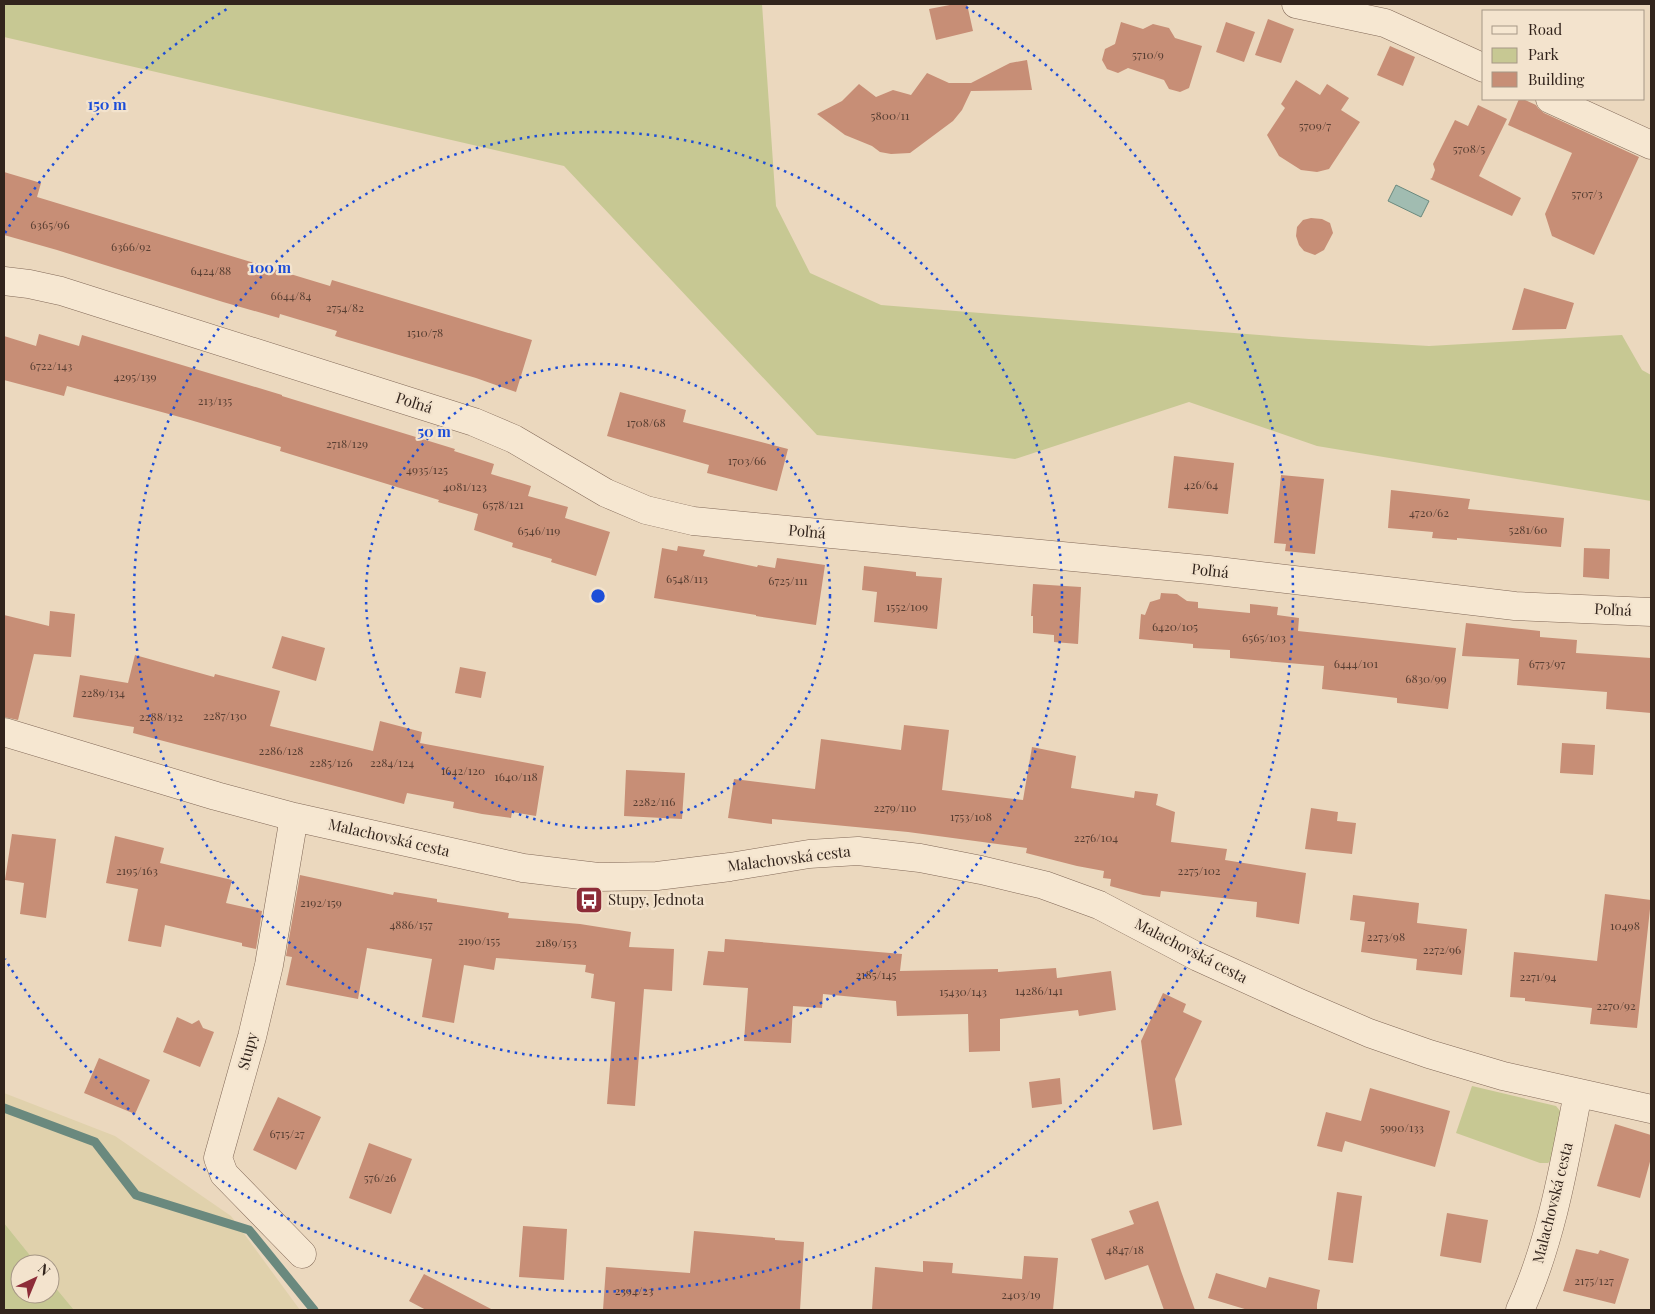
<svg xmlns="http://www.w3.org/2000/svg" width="1655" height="1314" viewBox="0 0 1655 1314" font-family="'Playfair Display',serif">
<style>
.farmland{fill:#e0d1ac}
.green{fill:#c7c893}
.water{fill:#a1bcb1;stroke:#6a897e}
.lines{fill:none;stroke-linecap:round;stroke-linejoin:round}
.stream{stroke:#6a897e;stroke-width:9}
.building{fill:#c78e76}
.street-casing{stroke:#826958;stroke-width:29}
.street{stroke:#f6e7d1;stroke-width:28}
.ring{fill:none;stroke:#1d4ed8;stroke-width:2.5;stroke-dasharray:2.5 5}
.labels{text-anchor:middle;stroke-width:4.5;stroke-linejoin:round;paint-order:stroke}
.number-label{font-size:12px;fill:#573e32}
.street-label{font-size:15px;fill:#32241c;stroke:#f3e3cd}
.poi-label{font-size:15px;fill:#32241c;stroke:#f3e3cd;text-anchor:start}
.centre{fill:#1d4ed8;stroke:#f3e3cd;stroke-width:2.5}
.ring-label{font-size:15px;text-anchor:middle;font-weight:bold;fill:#1d4ed8;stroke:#f3e3cd;stroke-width:4.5;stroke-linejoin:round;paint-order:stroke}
</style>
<rect width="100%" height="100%" fill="#ebd8be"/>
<path class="farmland" d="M 4,1093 L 115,1136 L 231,1216 L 300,1310 L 74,1310 L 50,1281 L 50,1264 L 37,1264 L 4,1223 Z"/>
<path class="green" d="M 4,4 L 762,4 L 776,206 L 810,273 L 881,305 L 1309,339 L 1429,346 L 1622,335 L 1642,370 L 1651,375 L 1651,501 L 1317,446 L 1189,402 L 1015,459 L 817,435 L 564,166 L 4,37 Z
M 1472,1086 L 1556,1106 L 1561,1112 L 1551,1160 L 1548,1163 L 1540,1163 L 1456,1133 Z
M 4,1223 L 37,1264 L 20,1264 L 20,1294 L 50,1294 L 50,1281 L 74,1310 L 4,1310 Z"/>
<path class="water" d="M 1396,185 L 1429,201 L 1421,217 L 1388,201 Z"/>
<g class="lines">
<path class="stream" d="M 4,1108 L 95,1142 L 136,1195 L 249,1230 L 314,1310"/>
</g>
<path class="building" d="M 955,4 L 967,4 L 973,31 L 936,40 L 929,9 Z
M 1268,19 L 1294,29 L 1281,63 L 1255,55 Z
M 1121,22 L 1143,29 L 1153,24 L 1169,28 L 1175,38 L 1202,46 L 1189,88 L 1180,92 L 1169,89 L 1164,80 L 1128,68 L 1118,73 L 1107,69 L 1102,60 L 1105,49 L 1115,44 Z
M 1226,22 L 1255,32 L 1244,62 L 1216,52 Z
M 1390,46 L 1415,57 L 1403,86 L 1377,75 Z
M 1027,60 L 1032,90 L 971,91 L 962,110 L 953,121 L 910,153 L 891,154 L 880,152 L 872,146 L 845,135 L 817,114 L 842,101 L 859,84 L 876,97 L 893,90 L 911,95 L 927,73 L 949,83 L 971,83 L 1010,63 Z
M 1296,80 L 1320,95 L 1327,84 L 1349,98 L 1341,110 L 1360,122 L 1329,169 L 1317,172 L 1301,170 L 1279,156 L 1267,135 L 1285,108 L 1281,104 Z
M 1519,99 L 1523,99 L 1536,105 L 1538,108 L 1544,113 L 1639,157 L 1594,255 L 1552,236 L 1545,214 L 1572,153 L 1508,125 Z
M 1478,105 L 1507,119 L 1479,176 L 1521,198 L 1512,216 L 1430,179 L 1432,178 L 1435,170 L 1433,164 L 1455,120 L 1468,126 Z
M 4,172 L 41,183 L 37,197 L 330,286 L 332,280 L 532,340 L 516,392 L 476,378 L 335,336 L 337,331 L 280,314 L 279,318 L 223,302 L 57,250 L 4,235 Z
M 1311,218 L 1322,219 L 1330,223 L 1333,233 L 1324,250 L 1315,255 L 1304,251 L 1299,245 L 1296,236 L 1297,227 L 1303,220 Z
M 1524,288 L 1574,303 L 1566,329 L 1512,330 Z
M 39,334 L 79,346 L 82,335 L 282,395 L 282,396 L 455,449 L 454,451 L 494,464 L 491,474 L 531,486 L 528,496 L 568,507 L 565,518 L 610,532 L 596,576 L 551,562 L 552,559 L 512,547 L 513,543 L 474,530 L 478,514 L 438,502 L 439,500 L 280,451 L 281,447 L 187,419 L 67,386 L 64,396 L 4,380 L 4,336 L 36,346 Z
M 620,392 L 686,410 L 683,422 L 788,449 L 777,491 L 707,473 L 709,465 L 607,436 Z
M 1174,456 L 1234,463 L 1228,514 L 1168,508 Z
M 1281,475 L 1324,479 L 1315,554 L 1285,551 L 1286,544 L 1274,543 Z
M 1391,490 L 1470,499 L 1468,509 L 1564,518 L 1561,547 L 1457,538 L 1457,540 L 1432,538 L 1433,532 L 1388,528 Z
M 678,546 L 705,550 L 703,556 L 757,567 L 758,565 L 775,568 L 777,558 L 825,565 L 816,625 L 756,616 L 756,615 L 654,598 L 662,548 L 677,551 Z
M 1584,548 L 1610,549 L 1609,579 L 1583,577 Z
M 864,566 L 916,572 L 916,576 L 942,578 L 937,629 L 874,622 L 877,592 L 862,590 Z
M 1033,584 L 1081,587 L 1078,644 L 1054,642 L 1054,635 L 1033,633 L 1033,616 L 1031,616 Z
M 1161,593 L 1177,594 L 1187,601 L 1198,602 L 1198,608 L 1250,613 L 1250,604 L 1278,607 L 1277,615 L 1299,618 L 1298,631 L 1456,648 L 1448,709 L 1397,703 L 1397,698 L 1322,689 L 1324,666 L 1230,658 L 1230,650 L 1193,648 L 1193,644 L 1139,639 L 1141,614 L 1145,615 L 1150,602 L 1160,599 Z
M 50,611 L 75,614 L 71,657 L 34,654 L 18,720 L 4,717 L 4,615 L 49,626 Z
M 1466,623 L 1540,631 L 1540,637 L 1577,640 L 1576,653 L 1651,658 L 1651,713 L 1606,709 L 1607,692 L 1517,685 L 1519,659 L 1462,656 Z
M 282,636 L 325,648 L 316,681 L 272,668 Z
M 135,655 L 214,677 L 215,674 L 280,691 L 270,726 L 373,751 L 380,721 L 422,732 L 420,743 L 544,766 L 536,816 L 512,812 L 511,818 L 482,814 L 453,808 L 454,802 L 407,793 L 404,804 L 133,733 L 134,727 L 73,717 L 80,675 L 128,683 Z
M 460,667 L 486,672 L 481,698 L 455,693 Z
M 904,725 L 949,730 L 942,790 L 1023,800 L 1032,747 L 1076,756 L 1071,788 L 1134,798 L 1135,791 L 1158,794 L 1156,805 L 1175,812 L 1171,842 L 1227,849 L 1225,860 L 1306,873 L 1299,924 L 1256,917 L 1257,902 L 1161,891 L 1160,897 L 1143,895 L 1110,886 L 1111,879 L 1103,878 L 1104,871 L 1077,866 L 1026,853 L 1027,848 L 908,832 L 772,819 L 772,824 L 728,818 L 734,779 L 815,789 L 821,739 L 901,750 Z
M 1562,743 L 1595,745 L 1593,775 L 1560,773 Z
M 626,770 L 685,773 L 682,819 L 624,816 Z
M 1311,808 L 1338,812 L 1337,821 L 1356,823 L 1352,854 L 1305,849 Z
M 12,834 L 56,839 L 46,918 L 20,914 L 24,883 L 5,880 Z
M 115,836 L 164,848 L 160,863 L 232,880 L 226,903 L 262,911 L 256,949 L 242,946 L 242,943 L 165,925 L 161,947 L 128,941 L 138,889 L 106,883 Z
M 300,875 L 393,895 L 394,892 L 437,899 L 437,902 L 509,913 L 508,918 L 580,924 L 631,932 L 629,947 L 674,949 L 672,991 L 644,989 L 635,1106 L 607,1104 L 615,1002 L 591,998 L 594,974 L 585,972 L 586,965 L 496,958 L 494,970 L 464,965 L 454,1023 L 422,1017 L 432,959 L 367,948 L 358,999 L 286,985 L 292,957 L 286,956 Z
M 1605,894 L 1651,900 L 1637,1028 L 1590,1024 L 1592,1008 L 1525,1001 L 1525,998 L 1510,997 L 1514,952 L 1597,961 Z
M 1353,895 L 1419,903 L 1417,923 L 1467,929 L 1462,975 L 1416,970 L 1417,959 L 1361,952 L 1365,922 L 1350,920 Z
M 725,939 L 902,954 L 900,971 L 998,969 L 998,972 L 1056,968 L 1057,978 L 1111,971 L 1116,1010 L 1079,1016 L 1078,1010 L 1000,1019 L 1000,1051 L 969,1052 L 968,1014 L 897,1016 L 896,1001 L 823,994 L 822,1008 L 793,1006 L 791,1043 L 744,1041 L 748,988 L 703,985 L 708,951 L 724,952 Z
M 1163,993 L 1186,1004 L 1183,1012 L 1202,1021 L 1175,1079 L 1182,1125 L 1153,1130 L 1141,1041 Z
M 177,1017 L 192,1024 L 199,1020 L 203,1028 L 214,1032 L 200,1067 L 163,1052 Z
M 99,1058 L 150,1080 L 135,1114 L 84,1093 Z
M 1060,1078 L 1062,1104 L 1032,1108 L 1029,1082 Z
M 1370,1088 L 1450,1111 L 1435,1167 L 1345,1141 L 1342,1152 L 1317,1146 L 1326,1112 L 1361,1121 Z
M 278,1097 L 321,1117 L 296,1170 L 253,1150 Z
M 1615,1124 L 1651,1135 L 1651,1158 L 1640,1198 L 1597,1186 Z
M 369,1143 L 412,1159 L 391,1214 L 349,1198 Z
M 1337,1192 L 1362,1196 L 1353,1263 L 1328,1260 Z
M 1158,1201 L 1181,1271 L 1195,1310 L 1164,1310 L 1148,1265 L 1105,1280 L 1091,1239 L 1134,1224 L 1129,1211 Z
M 1447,1213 L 1488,1220 L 1481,1263 L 1440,1256 Z
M 523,1226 L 567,1229 L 564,1280 L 519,1277 Z
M 694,1231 L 775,1238 L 775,1240 L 804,1242 L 800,1310 L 603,1310 L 606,1267 L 690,1273 Z
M 1576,1249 L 1598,1254 L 1600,1250 L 1629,1259 L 1615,1304 L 1563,1291 Z
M 1024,1256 L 1058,1258 L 1053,1310 L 872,1310 L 875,1267 L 923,1272 L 923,1261 L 953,1263 L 952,1273 L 1022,1279 Z
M 1216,1273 L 1266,1288 L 1269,1277 L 1320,1290 L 1317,1304 L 1317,1310 L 1248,1310 L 1208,1298 Z
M 424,1274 L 493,1310 L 426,1310 L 409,1301 Z"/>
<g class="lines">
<g class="street-casing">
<path id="street" d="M 1296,4 L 1385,23 L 1484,68
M 1550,99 L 1651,145
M 4,281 L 29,284 L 61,291 L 474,422 L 514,439 L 606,493 L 646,510 L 693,521 L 1209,570 L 1515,606 L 1651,612
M 4,732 L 216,796 L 294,817 L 523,868 L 598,877 L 657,876 L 730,867 L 809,854 L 858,851 L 920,858 L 981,870 L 1044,885 L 1099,905 L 1198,957 L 1297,1002 L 1369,1033 L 1429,1054 L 1503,1076 L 1651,1109
M 294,817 L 269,965 L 252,1037 L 218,1158 L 224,1174 L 302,1254
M 1520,1310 C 1551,1242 1564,1166 1578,1093"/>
</g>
<use href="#street" class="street"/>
</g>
<g class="ring">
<circle cx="598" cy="596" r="232"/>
<circle cx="598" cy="596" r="464"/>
<path d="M5 233A695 695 0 0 1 230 7M966 7A695 695 0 1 1 5 959"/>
</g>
<defs>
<g id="bus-square" transform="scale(1.4375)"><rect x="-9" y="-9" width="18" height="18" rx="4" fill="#8d2c38" stroke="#f3e3cd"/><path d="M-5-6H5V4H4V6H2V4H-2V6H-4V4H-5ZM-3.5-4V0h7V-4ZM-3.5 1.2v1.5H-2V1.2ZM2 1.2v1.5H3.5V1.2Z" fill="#fff"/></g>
</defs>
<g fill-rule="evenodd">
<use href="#bus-square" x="589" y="900"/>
</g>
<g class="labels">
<g class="number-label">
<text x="1148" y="59">5710/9</text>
<text x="890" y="120">5800/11</text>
<text x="1315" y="130">5709/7</text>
<text x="1469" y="153">5708/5</text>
<text x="1587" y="198">5707/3</text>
<text x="50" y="229">6365/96</text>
<text x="131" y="251">6366/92</text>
<text x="211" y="275">6424/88</text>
<text x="291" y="300">6644/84</text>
<text x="345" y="312">2754/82</text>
<text x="425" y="337">1510/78</text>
<text x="51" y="370">6722/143</text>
<text x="135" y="381">4295/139</text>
<text x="215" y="405">213/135</text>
<text x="646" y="427">1708/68</text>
<text x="347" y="448">2718/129</text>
<text x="747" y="465">1703/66</text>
<text x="427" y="474">4935/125</text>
<text x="1201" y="489">426/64</text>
<text x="465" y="491">4081/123</text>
<text x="503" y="509">6578/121</text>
<text x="1429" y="517">4720/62</text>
<text x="1528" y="534">5281/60</text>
<text x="539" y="535">6546/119</text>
<text x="687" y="583">6548/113</text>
<text x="788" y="585">6725/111</text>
<text x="907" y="611">1552/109</text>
<text x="1175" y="631">6420/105</text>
<text x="1264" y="642">6565/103</text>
<text x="1356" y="668">6444/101</text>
<text x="1547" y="668">6773/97</text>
<text x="1426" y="683">6830/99</text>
<text x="103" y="697">2289/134</text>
<text x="225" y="720">2287/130</text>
<text x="161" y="721">2288/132</text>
<text x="281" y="755">2286/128</text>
<text x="331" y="767">2285/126</text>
<text x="392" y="767">2284/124</text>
<text x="463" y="775">1642/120</text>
<text x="516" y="781">1640/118</text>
<text x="654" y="806">2282/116</text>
<text x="895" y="812">2279/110</text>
<text x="971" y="821">1753/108</text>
<text x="1096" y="842">2276/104</text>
<text x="137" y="875">2195/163</text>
<text x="1199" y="875">2275/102</text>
<text x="321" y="907">2192/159</text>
<text x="411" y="929">4886/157</text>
<text x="1625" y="930">10498</text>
<text x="1386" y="941">2273/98</text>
<text x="479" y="945">2190/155</text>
<text x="556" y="947">2189/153</text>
<text x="1442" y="954">2272/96</text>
<text x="876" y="979">2185/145</text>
<text x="1538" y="981">2271/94</text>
<text x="1039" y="995">14286/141</text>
<text x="963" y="996">15430/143</text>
<text x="1616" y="1010">2270/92</text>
<text x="1402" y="1132">5990/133</text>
<text x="287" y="1138">6715/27</text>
<text x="380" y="1182">576/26</text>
<text x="1125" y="1254">4847/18</text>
<text x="1594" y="1285">2175/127</text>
<text x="634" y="1295">2394/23</text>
<text x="1021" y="1299">2403/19</text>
</g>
<g class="street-label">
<text transform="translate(414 403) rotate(18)" y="5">Poľná</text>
<text transform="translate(807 532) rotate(5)" y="5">Poľná</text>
<text transform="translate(1210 571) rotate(6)" y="5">Poľná</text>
<text transform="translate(1613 610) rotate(3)" y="5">Poľná</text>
<text transform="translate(389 838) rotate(13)" y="5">Malachovská cesta</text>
<text transform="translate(789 859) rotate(-7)" y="5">Malachovská cesta</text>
<text transform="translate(1191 951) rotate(27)" y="5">Malachovská cesta</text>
<text transform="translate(248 1051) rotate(-75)" y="5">Stupy</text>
<text transform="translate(1553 1203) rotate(-76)" y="5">Malachovská cesta</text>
</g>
<g class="poi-label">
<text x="608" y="905">Stupy, Jednota</text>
</g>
</g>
<circle cx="598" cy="596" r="8" class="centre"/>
<g class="ring-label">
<text x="107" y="110">150 m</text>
<text x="270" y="273">100 m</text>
<text x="434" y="437">50 m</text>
</g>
<rect width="1655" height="1314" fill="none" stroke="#32241c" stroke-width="10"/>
<rect x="1482" y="10" width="162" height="90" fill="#f3e3cd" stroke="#a69786"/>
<rect x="1492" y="26" width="25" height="8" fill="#f6e7d1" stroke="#a69786"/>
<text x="1528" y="35" font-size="15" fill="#32241c">Road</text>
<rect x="1492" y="48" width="25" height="15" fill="#c7c893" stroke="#a69786"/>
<text x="1528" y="60" font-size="15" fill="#32241c">Park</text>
<rect x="1492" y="72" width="25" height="15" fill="#c78e76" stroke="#a69786"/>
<text x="1528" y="85" font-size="15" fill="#32241c">Building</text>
<g transform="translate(35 1279) rotate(44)"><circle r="24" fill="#f3e3cd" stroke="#a69786"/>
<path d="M0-4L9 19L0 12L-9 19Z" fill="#8d2c38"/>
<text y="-8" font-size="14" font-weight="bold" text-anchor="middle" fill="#32241c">N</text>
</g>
</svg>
